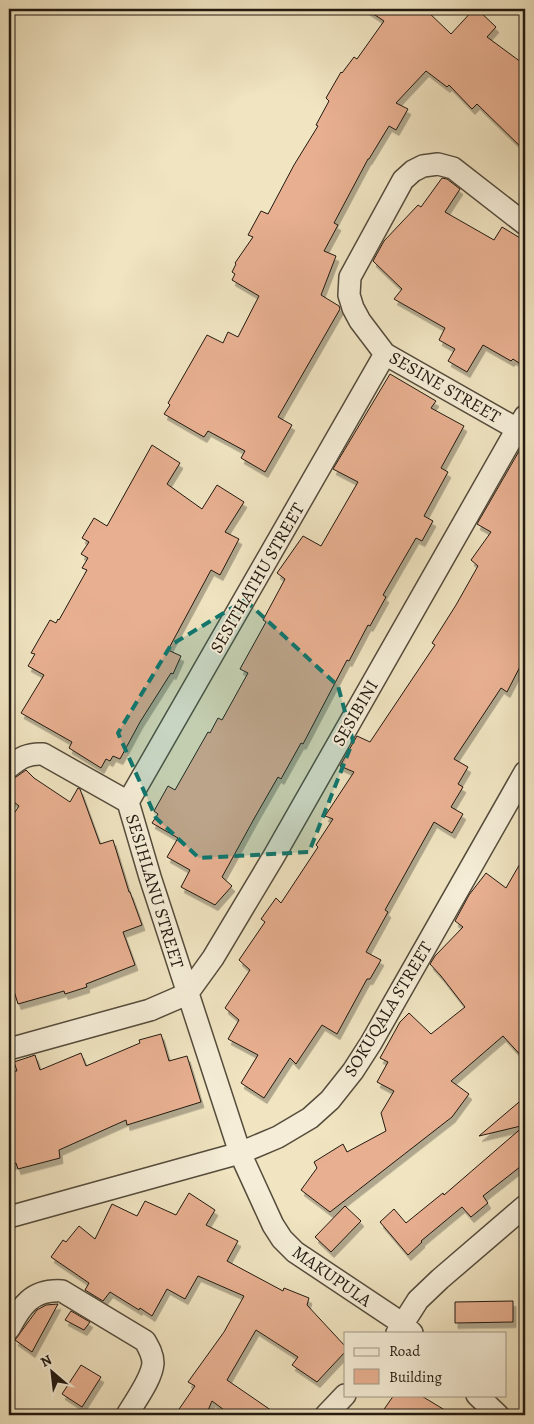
<svg xmlns="http://www.w3.org/2000/svg" width="534" height="1424" viewBox="0 0 534 1424" font-family="Alegreya,serif">
<style>
.building{fill:#e8b091;stroke:#211910;filter:url(#shadow)}
.lines{fill:none;stroke-linecap:round;stroke-linejoin:round}
.street-casing{stroke:#554c3c;stroke-width:24}
.street{stroke:#f5edd7;stroke-width:21}
.marked{fill:#0f766e;fill-opacity:0.2;stroke:#0f766e;stroke-width:4;stroke-dasharray:10 6;stroke-linejoin:round}
.labels{text-anchor:middle;stroke-width:4;stroke-linejoin:round;paint-order:stroke}
.street-label{font-size:18px;fill:#211910;stroke:#f5edd7}
</style>
<defs>
<filter id="shadow"><feDropShadow dx="3" dy="5.5" stdDeviation="0" flood-color="#0004"/></filter>
</defs>
<rect width="100%" height="100%" fill="#f0e4c1"/>
<filter id="stains"><feTurbulence type="fractalNoise" baseFrequency=".004" numOctaves="4"/><feColorMatrix values="0 0 0 0 .2 0 0 0 0 .09 0 0 0 0 .02 0 0 0 .5 -.17"/></filter>
<radialGradient id="worn" r=".72"><stop offset=".6" stop-color="#630" stop-opacity="0"/><stop offset="1" stop-color="#630" stop-opacity=".3"/></radialGradient>
<path class="building" d="M 366,9 L 425,9 L 451,34 L 474,9 L 477,9 L 496,27 L 487,37 L 525,65 L 525,151 L 477,104 L 472,109 L 449,85 L 447,87 L 426,71 L 396,103 L 408,109 L 396,130 L 389,126 L 369,159 L 368,159 L 334,223 L 338,225 L 324,251 L 336,256 L 321,295 L 339,306 L 340,309 L 278,417 L 292,425 L 265,472 L 241,458 L 245,451 L 208,431 L 204,437 L 164,414 L 170,405 L 168,403 L 207,335 L 223,343 L 228,332 L 238,337 L 259,296 L 232,280 L 235,274 L 232,272 L 236,264 L 235,263 L 253,237 L 248,235 L 261,211 L 268,214 L 294,165 L 318,126 L 316,125 L 329,101 L 326,98 L 341,72 L 342,73 L 354,57 L 357,59 L 384,21 Z
M 442,178 L 447,179 L 460,189 L 445,212 L 494,240 L 502,227 L 525,241 L 525,367 L 513,359 L 511,361 L 483,345 L 467,372 L 448,361 L 455,349 L 439,340 L 445,328 L 394,299 L 402,289 L 373,261 L 384,241 L 418,205 L 421,207 Z
M 390,374 L 436,401 L 431,408 L 464,426 L 441,468 L 448,472 L 424,516 L 433,521 L 422,541 L 416,538 L 383,595 L 386,597 L 370,626 L 368,625 L 349,661 L 347,660 L 303,744 L 301,743 L 281,779 L 278,777 L 255,817 L 222,877 L 232,886 L 215,905 L 181,887 L 190,870 L 167,857 L 178,838 L 152,823 L 158,814 L 154,811 L 168,786 L 175,790 L 208,732 L 210,733 L 218,718 L 222,720 L 248,673 L 240,669 L 266,622 L 263,620 L 285,579 L 277,573 L 303,536 L 321,546 L 358,482 L 333,469 Z
M 152,445 L 180,463 L 167,484 L 202,509 L 217,485 L 244,502 L 225,532 L 239,539 L 220,575 L 211,570 L 168,650 L 181,656 L 173,674 L 171,673 L 140,722 L 120,759 L 113,756 L 110,761 L 106,759 L 101,768 L 69,748 L 72,742 L 21,713 L 44,675 L 28,666 L 35,654 L 31,653 L 50,620 L 56,623 L 58,619 L 59,620 L 87,570 L 82,568 L 88,558 L 81,554 L 89,542 L 82,538 L 94,518 L 107,526 Z
M 522,446 L 525,446 L 525,657 L 507,692 L 501,688 L 454,759 L 468,767 L 458,784 L 463,787 L 451,807 L 463,814 L 452,833 L 434,822 L 385,910 L 388,912 L 366,952 L 381,960 L 370,979 L 367,979 L 337,1034 L 322,1025 L 296,1064 L 290,1058 L 264,1098 L 241,1083 L 258,1055 L 228,1039 L 239,1020 L 225,1008 L 250,970 L 239,960 L 265,922 L 261,919 L 276,898 L 281,903 L 318,847 L 316,845 L 333,819 L 325,816 L 354,772 L 340,766 L 357,736 L 370,742 L 435,645 L 432,643 L 456,605 L 478,566 L 471,560 L 491,532 L 477,524 Z
M 26,770 L 34,778 L 70,802 L 78,788 L 80,789 L 100,844 L 113,840 L 129,892 L 130,892 L 142,925 L 123,932 L 135,965 L 86,984 L 87,987 L 65,994 L 64,991 L 18,1004 L 9,975 L 9,821 L 19,806 L 9,798 L 9,779 L 16,777 Z
M 525,855 L 525,1060 L 503,1036 L 451,1081 L 469,1094 L 452,1117 L 330,1212 L 301,1190 L 317,1168 L 314,1162 L 343,1144 L 347,1152 L 386,1131 L 381,1113 L 394,1091 L 377,1082 L 388,1062 L 380,1058 L 400,1022 L 409,1013 L 431,1034 L 465,1007 L 441,976 L 430,964 L 435,956 L 463,927 L 455,921 L 469,895 L 486,873 L 506,888 Z
M 161,1034 L 169,1061 L 187,1056 L 201,1102 L 127,1125 L 126,1120 L 59,1150 L 60,1158 L 18,1169 L 16,1163 L 9,1165 L 9,1072 L 17,1071 L 14,1062 L 35,1055 L 40,1070 L 81,1053 L 86,1066 L 140,1043 L 139,1040 Z
M 525,1097 L 525,1125 L 479,1136 Z
M 525,1125 L 525,1163 L 483,1196 L 488,1203 L 471,1217 L 462,1207 L 421,1241 L 422,1242 L 408,1255 L 380,1222 L 394,1209 L 406,1223 L 443,1193 L 444,1195 Z
M 189,1193 L 215,1210 L 206,1225 L 238,1241 L 227,1261 L 283,1291 L 284,1288 L 309,1298 L 307,1305 L 345,1346 L 345,1352 L 317,1382 L 292,1365 L 298,1357 L 256,1330 L 227,1380 L 278,1415 L 231,1415 L 212,1401 L 206,1415 L 175,1415 L 195,1386 L 188,1382 L 224,1332 L 244,1296 L 198,1276 L 185,1299 L 167,1289 L 152,1316 L 140,1308 L 139,1310 L 110,1292 L 103,1301 L 85,1290 L 89,1283 L 51,1257 L 63,1240 L 66,1242 L 79,1226 L 95,1239 L 112,1204 L 137,1216 L 145,1201 L 176,1215 Z
M 345,1206 L 361,1221 L 331,1252 L 315,1237 Z
M 513,1301 L 513,1322 L 455,1323 L 455,1302 Z
M 58,1304 L 32,1352 L 15,1340 L 37,1310 L 46,1305 Z
M 71,1311 L 90,1322 L 84,1330 L 65,1320 Z
M 81,1365 L 101,1377 L 82,1407 L 62,1394 Z
M 394,1395 L 420,1395 L 453,1415 L 380,1415 Z"/>
<g class="lines">
<g class="street-casing">
<path id="street" d="M 525,224 L 453,168 L 438,164 L 423,166 L 413,171 L 403,180 L 350,277 L 349,295 L 353,308 L 360,321 L 385,354 L 517,429 L 525,416
M 9,767 C 20,758 28,753 43,754 L 128,802 L 150,877 L 240,1153 L 273,1225 L 282,1239 L 295,1252 L 403,1324 L 412,1333
M 128,802 L 385,354
M 9,1049 L 150,1010 L 187,994 L 213,958 L 274,856 L 517,429 L 525,434
M 9,1217 L 240,1153 L 278,1137 L 310,1118 L 330,1100 L 353,1071 L 371,1043 L 525,772
M 9,1329 C 21,1306 32,1289 62,1291 L 145,1341 C 149,1348 153,1355 153,1363 C 152,1379 135,1401 127,1415
M 397,1333 L 418,1300 L 440,1279 L 525,1206
M 477,1395 L 498,1415
M 326,1415 L 345,1395"/>
</g>
<use href="#street" class="street"/>
</g>
<path class="marked" d="M 245,600 L 338,686 L 353,741 L 309,852 L 199,858 L 156,818 L 118,733 L 171,645 Z"/>
<g class="labels">
<g class="street-label">
<text transform="translate(445 387) rotate(30)" y="6">SESINE STREET</text>
<text transform="translate(257 578) rotate(-60)" y="6">SESITHATHU STREET</text>
<text transform="translate(355 713) rotate(-60)" y="6">SESIBINI</text>
<text transform="translate(155 891) rotate(73)" y="6">SESIHLANU STREET</text>
<text transform="translate(388 1009) rotate(-59)" y="6">SOKUQALA STREET</text>
<text transform="translate(332 1276) rotate(35)" y="6">MAKUPULA</text>
</g>
</g>
<rect width="534" height="1424" fill="none" stroke="#f0e4c1" stroke-width="30"/>
<rect x="10" y="10" width="514" height="1404" fill="none" stroke="#211910" stroke-width="2.5"/>
<rect x="15" y="15" width="504" height="1394" fill="none" stroke="#211910"/>
<rect x="344" y="1332" width="162" height="65" fill="#f5edd7" stroke="#a09887"/>
<rect x="354" y="1348" width="25" height="8" fill="#f5edd7" stroke="#a09887"/>
<text x="389" y="1356" font-size="15" fill="#211910">Road</text>
<rect x="354" y="1369" width="25" height="15" fill="#e8b091" stroke="#a09887"/>
<text x="389" y="1382" font-size="15" fill="#211910">Building</text>
<g transform="translate(52 1372) rotate(332)" stroke="#f5edd7" stroke-width="4" paint-order="stroke">
<path d="M0-4L9 19L0 12L-9 19Z" fill="#211910"/>
<text y="-8" font-size="14" font-weight="bold" text-anchor="middle" fill="#211910">N</text>
</g>
<rect width="100%" height="100%" filter="url(#stains)"/>
<rect width="100%" height="100%" fill="url(#worn)"/>
</svg>
